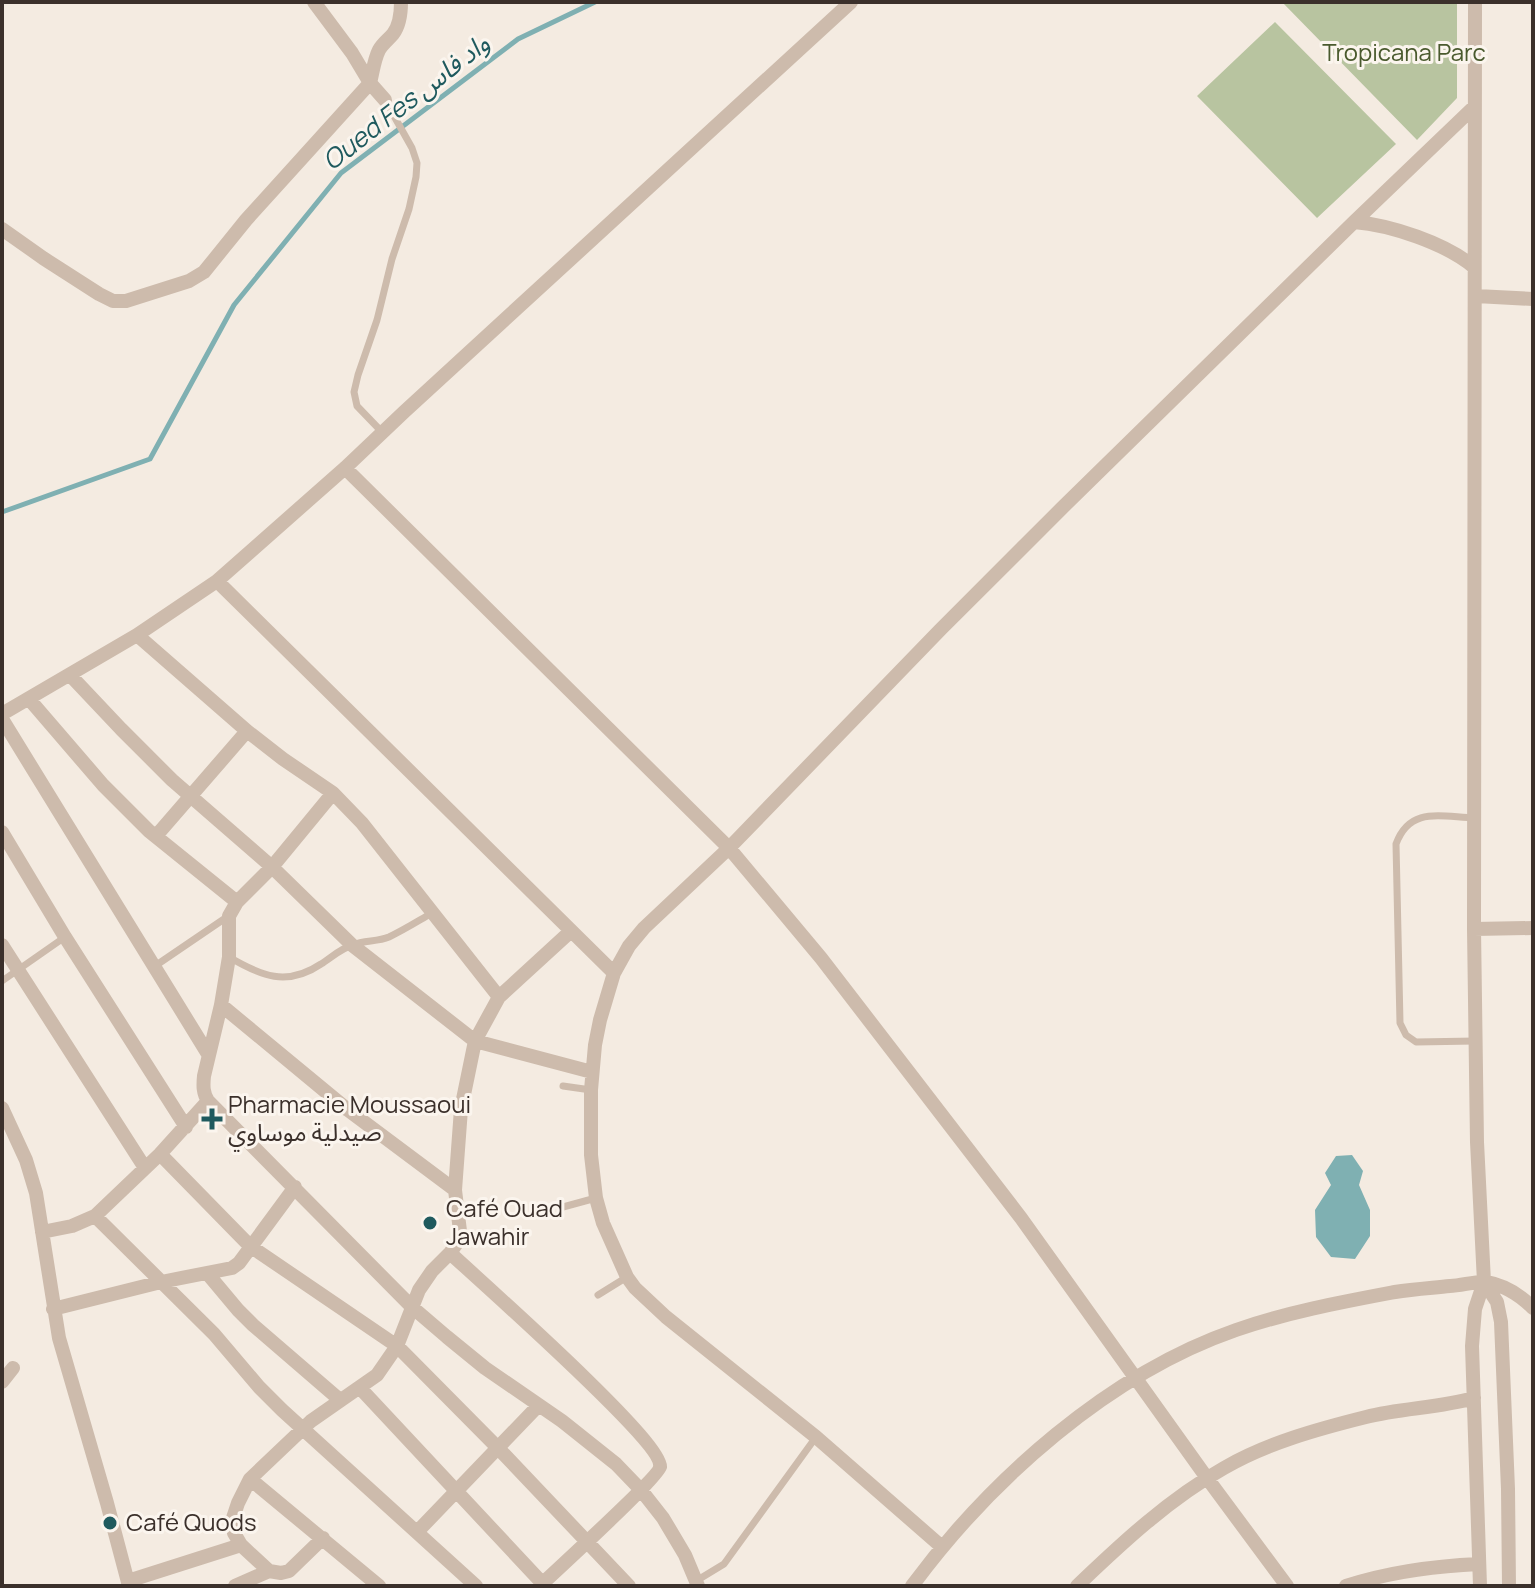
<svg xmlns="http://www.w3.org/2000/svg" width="1535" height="1588" viewBox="0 0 1535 1588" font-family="Manrope,'Noto Sans Arabic',sans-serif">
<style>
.green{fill:#b8c4a0}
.water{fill:#7fb0b2}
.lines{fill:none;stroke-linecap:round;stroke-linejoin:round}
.stream{stroke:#7fb0b2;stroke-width:5}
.service{stroke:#cdbbac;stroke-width:7}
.minor{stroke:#cdbbac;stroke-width:14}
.poi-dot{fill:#1f5a5e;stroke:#fbf5ee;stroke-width:3}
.labels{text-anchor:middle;stroke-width:6;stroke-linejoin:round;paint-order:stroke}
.park-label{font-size:24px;fill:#4a5a2e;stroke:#fbf5ee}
.poi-label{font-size:24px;fill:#3b302b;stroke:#fbf5ee;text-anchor:start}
.water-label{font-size:26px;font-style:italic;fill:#1f5a5e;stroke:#fbf5ee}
</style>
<rect width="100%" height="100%" fill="#f4ebe1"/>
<path class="green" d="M 1282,2 L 1457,2 L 1457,98 L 1417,140 Z
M 1275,22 L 1396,144 L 1317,218 L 1197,96 Z"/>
<path class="water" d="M 1352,1155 L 1363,1171 L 1359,1185 L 1370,1210 L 1370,1236 L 1355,1259 L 1331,1257 L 1316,1237 L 1315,1210 L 1331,1185 L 1325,1173 L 1336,1156 Z"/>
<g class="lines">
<path class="stream" d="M 2,512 L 150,459 L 234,305 L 341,173 L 518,39 L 595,2"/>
<path class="service" d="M 382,432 L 357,406 L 354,392 L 358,375 L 377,320 L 392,259 L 409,209 L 416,177 L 417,163 L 412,148 L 385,100
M 1475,818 C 1441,817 1410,806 1396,844 L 1400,1023 L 1406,1035 L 1416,1042 L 1475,1041
M 229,957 C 261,976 287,987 321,964 C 331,958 341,948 353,945 C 364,940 377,942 389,937 C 404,930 418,921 432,913
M 155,966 L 227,917
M 2,981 L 65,937
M 563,1086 L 591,1090
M 563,1207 L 596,1198
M 598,1295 L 627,1277
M 696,1581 L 724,1564 L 816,1437"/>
<path class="minor" d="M 1475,2 L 1474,929 L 1477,1142 L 1484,1282 L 1475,1309 L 1472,1346 L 1480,1586
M 385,100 L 370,83 C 373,71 374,60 379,50 C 383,43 388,40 393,34 C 400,25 401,13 401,2
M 1354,222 C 1391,225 1445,243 1474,267
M 2,229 L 43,258 L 99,294 L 113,301 L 126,301 L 189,281 L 204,272 L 246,220 L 370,83 L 352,53 L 314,2
M 1476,296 L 1533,299
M 345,468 L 729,848 L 821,958 L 1021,1218 L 1207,1478 L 1287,1586
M 217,581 L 614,973
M 137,635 L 247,731 L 283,759 L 333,793
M 70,675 L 121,729 L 172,780 L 272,867 L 352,945 L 475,1041 L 592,1072
M 29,699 L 103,785 L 149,831 L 237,902
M 2,714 L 137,635 L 217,581 L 345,468 L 404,412 L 851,2
M 2,719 L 208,1054
M 2,832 L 65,937 L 186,1127
M 156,836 L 247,731
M 1474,929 L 1533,928
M 2,945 L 145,1168
M 499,997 L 362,823 L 333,793 L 272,867 L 237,902 L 229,916 L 229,957 L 221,1005 L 204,1076 C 203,1086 203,1093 208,1101 L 412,1307 L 447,1337 L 485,1368 L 562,1421 L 616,1464 L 641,1490 L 663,1518 L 685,1555 L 698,1586
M 221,1005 L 348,1110 L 455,1190
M 2,1108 L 26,1160 L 36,1193 L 59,1338 L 107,1503 L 129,1586
M 160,1154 L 250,1246 L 397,1346 L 498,1448 L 629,1586
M 95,1216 L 214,1334 L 259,1387 L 282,1410 L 476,1586
M 42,1232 L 72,1226 L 95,1216 L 160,1154 L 208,1101
M 450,1253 C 478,1279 664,1443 660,1467 C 659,1476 558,1569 543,1583
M 207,1273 L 238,1310 L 253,1325 L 340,1400
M 1484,1282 L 1497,1302 L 1501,1322 L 1508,1489 L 1509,1586
M 53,1309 L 161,1282 L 232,1268 L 239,1263 L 295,1187
M 2,1382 L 13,1368
M 360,1388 L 545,1586
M 250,1479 L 379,1586
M 417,1532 L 538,1406
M 323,1538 L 289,1571 L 281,1573 L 269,1571 L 241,1545 L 234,1533 L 233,1518 L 238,1503 L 250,1479 L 311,1421 L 377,1375 L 397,1346 L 419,1290 L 432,1271 L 450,1253 L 459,1240 L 460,1231 L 455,1190 L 461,1109 L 475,1041 L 499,997 L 571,931
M 942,1547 L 816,1437 L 666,1317 L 635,1288 L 627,1277 L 603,1223 L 596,1198 L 591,1155 L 591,1090 L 595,1045 L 600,1020 L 614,973 L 629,946 L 644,928 L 729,848 L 940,630 L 1062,508 L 1354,222 L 1474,107
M 128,1581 L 241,1545
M 235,1586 L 269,1571
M 912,1586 C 991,1479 1109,1374 1236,1330 C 1288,1312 1342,1302 1395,1292 C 1413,1289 1431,1288 1450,1286 C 1461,1286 1475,1281 1486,1282 C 1504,1285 1520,1295 1533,1308
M 1077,1586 C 1122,1543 1169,1499 1224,1468 C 1267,1443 1318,1429 1366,1417 C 1402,1408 1439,1408 1474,1398
M 1346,1586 C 1389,1572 1434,1566 1479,1564"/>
</g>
<g class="poi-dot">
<path d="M208 1107h8v8h8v8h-8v8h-8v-8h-8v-8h8z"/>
<circle cx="430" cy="1223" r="8"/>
<circle cx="110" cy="1523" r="8"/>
</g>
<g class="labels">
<g class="park-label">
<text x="1404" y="61">Tropicana Parc</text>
</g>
<g class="poi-label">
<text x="228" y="1113">Pharmacie Moussaoui<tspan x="228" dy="28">صيدلية موساوي</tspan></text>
<text x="446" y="1217">Café Ouad<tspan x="446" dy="28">Jawahir</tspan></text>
<text x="126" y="1531">Café Quods</text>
</g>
<g class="water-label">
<text transform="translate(406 102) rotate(-38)" y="9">Oued Fes واد فاس</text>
</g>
</g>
<rect width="1535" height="1588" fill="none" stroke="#3b302b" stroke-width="8"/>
</svg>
